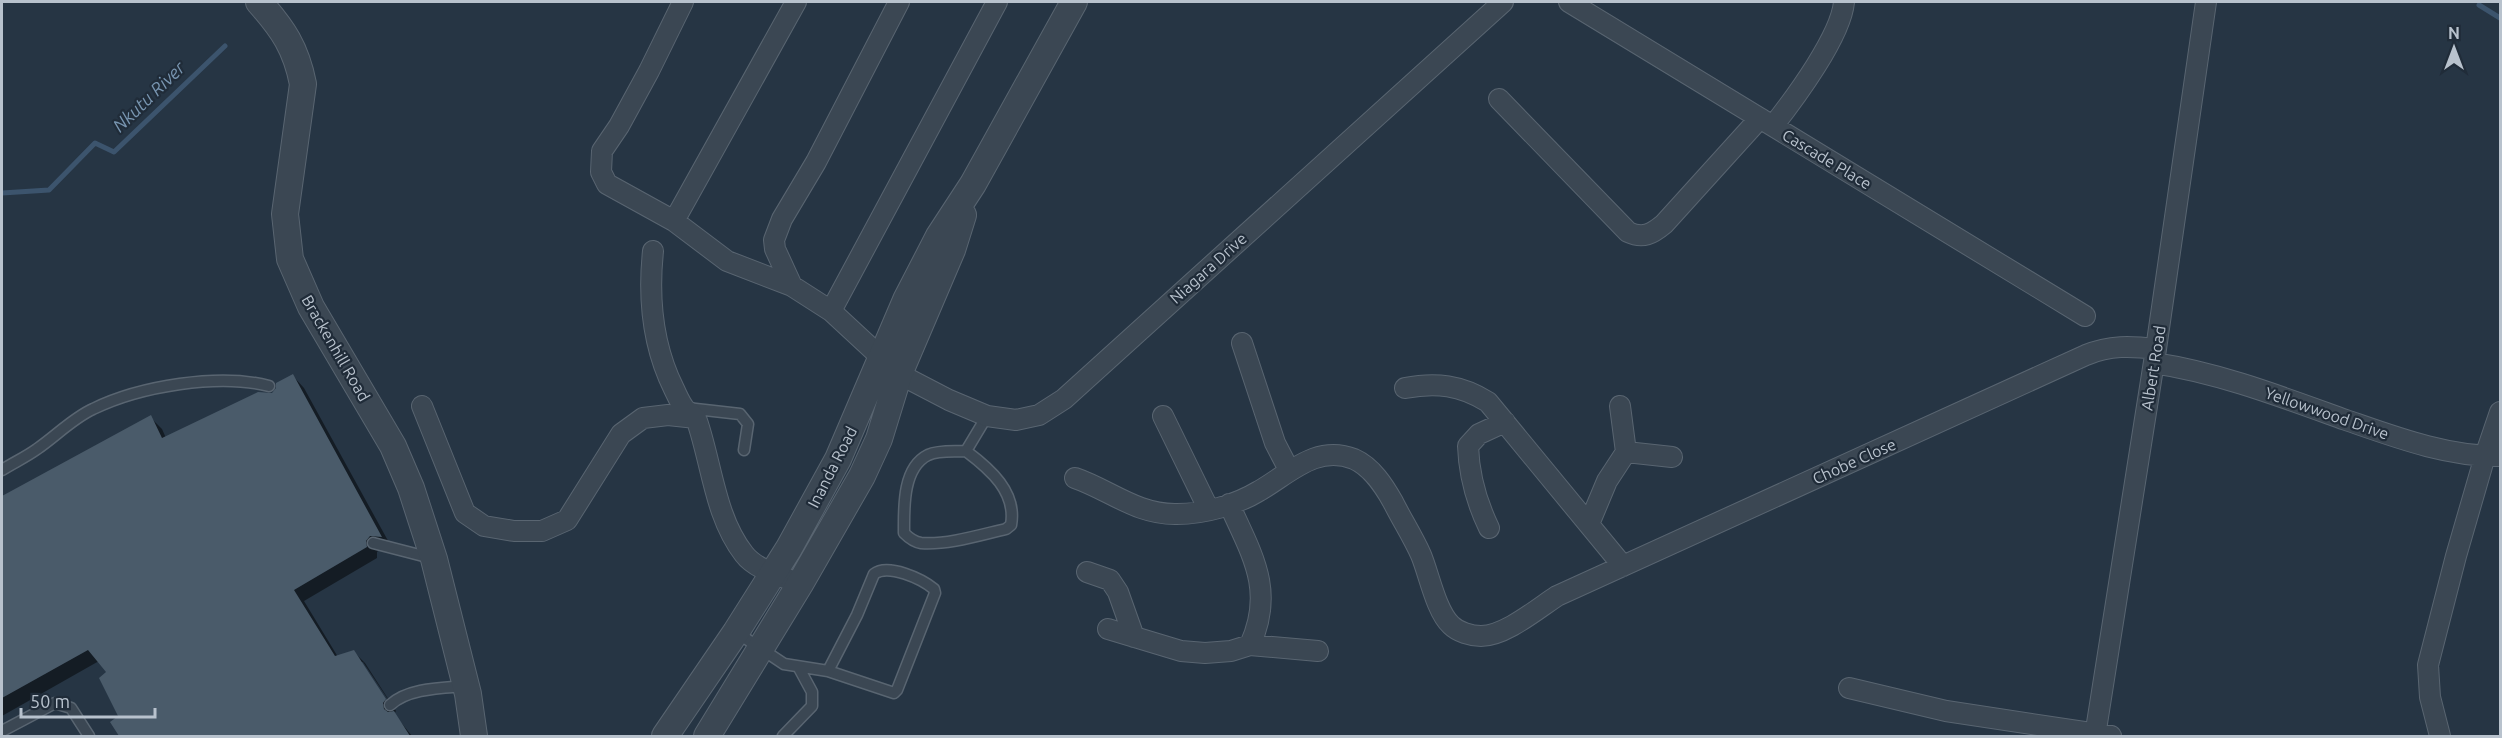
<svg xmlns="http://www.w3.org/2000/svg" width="2502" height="738" viewBox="0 0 2502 738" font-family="Ubuntu,sans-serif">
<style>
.shadow{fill:#0007;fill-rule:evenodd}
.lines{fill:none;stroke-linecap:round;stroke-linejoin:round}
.stream{stroke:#3c546d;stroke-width:5}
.building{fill:#4a5b6a}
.service-casing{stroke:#596571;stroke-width:13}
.minor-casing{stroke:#596571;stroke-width:22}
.tertiary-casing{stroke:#596571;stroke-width:28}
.service{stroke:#3b4753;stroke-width:10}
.minor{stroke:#3b4753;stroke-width:20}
.tertiary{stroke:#3b4753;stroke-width:26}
.labels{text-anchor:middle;stroke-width:4.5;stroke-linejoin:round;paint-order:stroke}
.street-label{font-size:16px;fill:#b8c2cd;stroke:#202c39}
.water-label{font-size:18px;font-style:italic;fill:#7895b0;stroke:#202c39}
</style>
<rect width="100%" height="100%" fill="#263544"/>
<path class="shadow" d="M 293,376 L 304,388 L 392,548 L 382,547 L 377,552 L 377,558 L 304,601 L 338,657 L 353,651 L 365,663 L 396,711 L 394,714 L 412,736 L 121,736 L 112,722 L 120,717 L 108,672 L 99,661 L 2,716 L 2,498 L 150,417 L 162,429 L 166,438 L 273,394 ZM 360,662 L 363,662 L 391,704 L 388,706 Z"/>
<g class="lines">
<path class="stream" d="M 2479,5 L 2500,18
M 2,193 L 49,190 L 95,143 L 114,152 L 225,46"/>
</g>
<path class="building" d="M 293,374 L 382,537 L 370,536 L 366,541 L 367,547 L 294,590 L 335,656 L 354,650 L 386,699 L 383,703 L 384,709 L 388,712 L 394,711 L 410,736 L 119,736 L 110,722 L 118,716 L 99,678 L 106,672 L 88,650 L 2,698 L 2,496 L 151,415 L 162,438 L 258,392 L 272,393 L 276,388 L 276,383 Z"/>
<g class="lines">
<g class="service-casing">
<path id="service" d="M 687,408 L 740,414 L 748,424 L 744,450
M 966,451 C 990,469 1017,492 1011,525 L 1006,529 C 980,535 948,545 921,543 C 914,542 909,538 904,533 C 904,509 902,468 928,455 C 939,450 955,452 966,451 Z
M 966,451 L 987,416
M 2,470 C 13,463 26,457 37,449 C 56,436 73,418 93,409 C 140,386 219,373 269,386
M 373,543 L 431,558
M 736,632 L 784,664 L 828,671 L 894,693 L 897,690 L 935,593 L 934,589 C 922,579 888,563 874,574 L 857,615 L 828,671
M 390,705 C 408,688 442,688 466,686
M 2,731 L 55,703 L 71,708 L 89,736
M 783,736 L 812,706 L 812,692 L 799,668"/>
</g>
<g class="minor-casing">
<path id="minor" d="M 683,2 L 649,71 L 619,126 L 602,151 L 601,172 L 607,184 L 674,221 L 727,261 L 792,286 L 831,311 L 899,374 L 949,400 L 987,416 L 1016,420 L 1039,415 L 1064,399 L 1503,2
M 1569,2 L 2085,316
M 1499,99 L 1628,232 C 1643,239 1652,234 1664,224 L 1760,118
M 1773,126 C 1795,98 1841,36 1844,2
M 674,221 L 796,2
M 653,251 C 648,299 652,345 674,389 C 677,395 680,403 685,409 C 689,413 695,415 697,421 C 712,465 715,517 744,554 C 756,570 782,576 800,584
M 792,286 L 775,249 L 774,240 L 782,219 L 816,162 L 899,2
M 831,311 L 997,2
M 1242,343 L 1275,443 L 1289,470
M 2154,363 C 2220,373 2282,397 2346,420 C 2395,437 2448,457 2500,456
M 1405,388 C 1436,382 1461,385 1488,402 L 1623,566
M 422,406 L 465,513 L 484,526 L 514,531 L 542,531 L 567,520 L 621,434 L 643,418 L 668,415 L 696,418
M 1620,406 L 1626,452 L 1672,457
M 1163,416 L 1209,510
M 1075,478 C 1110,490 1137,515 1177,514 C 1204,514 1236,505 1259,491 C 1289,474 1316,444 1354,459 C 1372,467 1384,486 1393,502 C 1402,520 1413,537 1421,555 C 1429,574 1436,611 1451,625 C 1458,632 1471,636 1481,636 C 1505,636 1537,609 1557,596 L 2086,355 C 2110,345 2131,346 2156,349
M 1229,504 C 1252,555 1275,590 1250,645
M 1589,524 L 1607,481 L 1626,452
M 1489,528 C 1476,501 1469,476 1468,446 L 1479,434 L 1505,422
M 1087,572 L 1110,580 L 1118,592 L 1134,637
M 1108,629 L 1181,651 L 1205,653 L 1231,651 L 1250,645 L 1318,651
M 1849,688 L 1946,711 L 2111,736
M 2095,736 L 2156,349 L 2206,2
M 2440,736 L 2430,697 L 2428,665 L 2456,556 L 2485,456 L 2500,412"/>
</g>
<g class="tertiary-casing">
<path id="tertiary" d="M 259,2 C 283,29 296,48 303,84 L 285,214 L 290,259 L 311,307 L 393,446 L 411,488 L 434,559 L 468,694 L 474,736
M 665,736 L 736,632 L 789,548 L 838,459 L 906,300 L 939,236 L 973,184 L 1074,2
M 707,736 L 800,584 L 862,476 L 879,439 L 899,374 L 952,250 L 963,215"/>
</g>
<use href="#service" class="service"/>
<use href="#minor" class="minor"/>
<use href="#tertiary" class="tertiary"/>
</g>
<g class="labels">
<g class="street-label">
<text transform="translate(1827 159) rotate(31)" y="6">Cascade Place</text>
<text transform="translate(1208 268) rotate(-42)" y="6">Niagara Drive</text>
<text transform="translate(336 348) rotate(60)" y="6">Brackenhill Road</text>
<text transform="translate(2153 368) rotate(-81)" y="6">Albert Road</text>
<text transform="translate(2327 413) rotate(19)" y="6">Yellowwood Drive</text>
<text transform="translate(1854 461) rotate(-24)" y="6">Chobe Close</text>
<text transform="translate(832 467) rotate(-63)" y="6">Inanda Road</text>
</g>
<g class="water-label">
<text transform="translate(149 97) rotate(-44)" y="6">Nkutu River</text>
</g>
</g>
<rect width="2502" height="738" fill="none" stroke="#b8c2cd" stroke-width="6"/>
<g transform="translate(2454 48)" stroke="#202c39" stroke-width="4.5" paint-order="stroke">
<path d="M0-4.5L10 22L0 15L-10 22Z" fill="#b8c2cd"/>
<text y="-9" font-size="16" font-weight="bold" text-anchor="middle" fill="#b8c2cd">N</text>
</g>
<path d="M21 708v9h134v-9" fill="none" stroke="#b8c2cd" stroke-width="3"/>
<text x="30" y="708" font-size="18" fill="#b8c2cd" stroke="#202c39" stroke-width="4.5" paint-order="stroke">50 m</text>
</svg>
